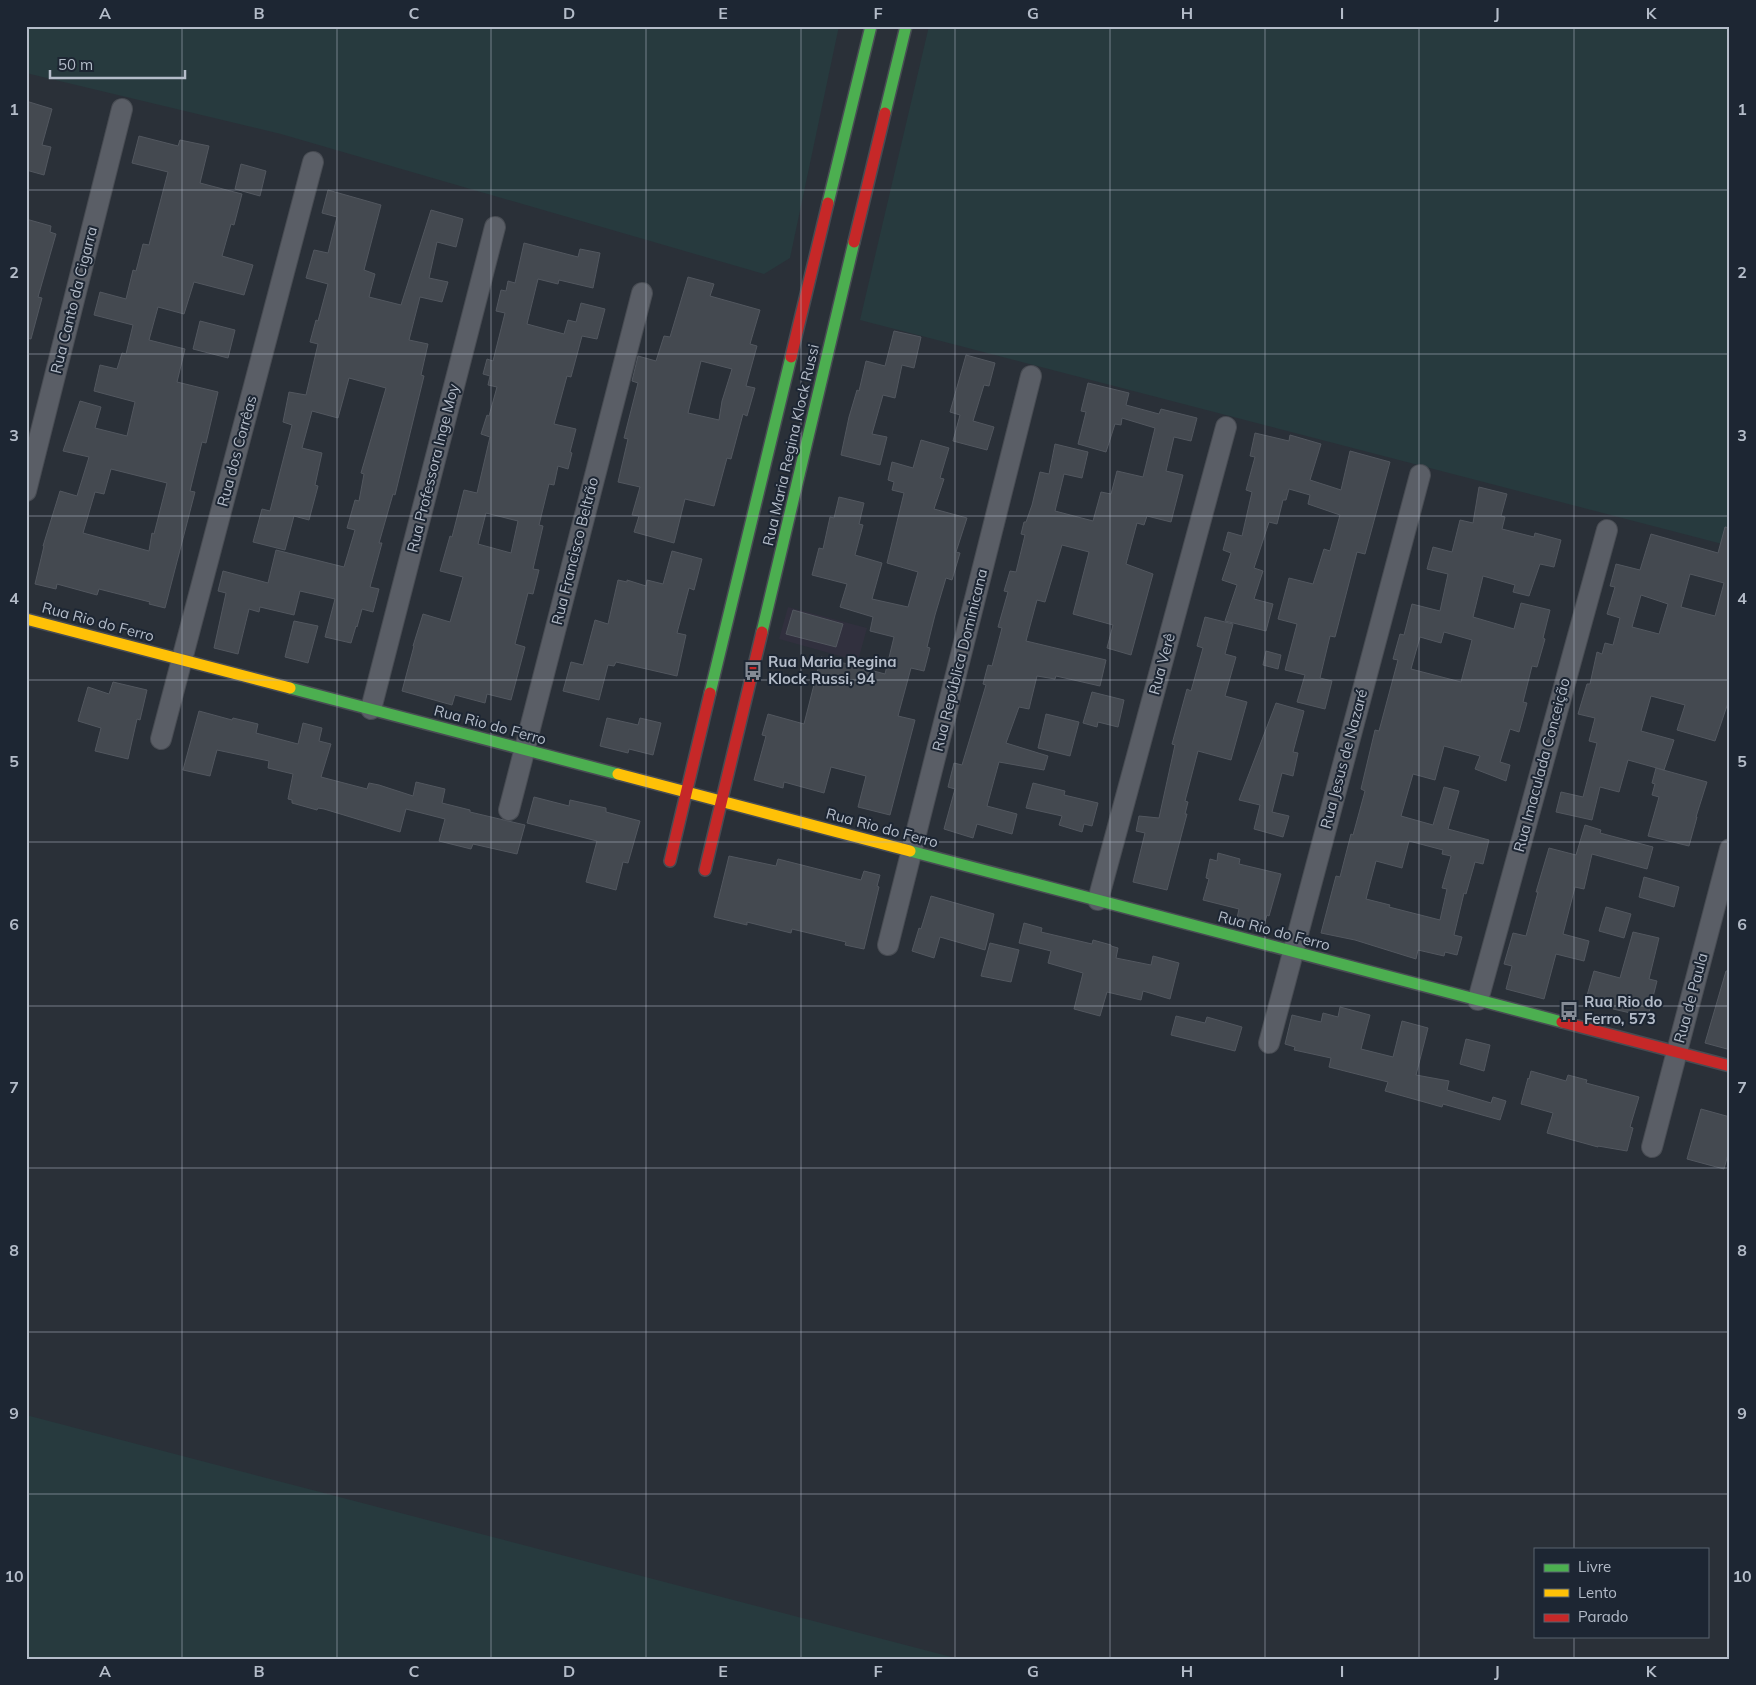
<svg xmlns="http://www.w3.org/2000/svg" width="1756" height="1685" viewBox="0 0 1756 1685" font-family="Mulish,sans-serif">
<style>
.medical{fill:#31303e}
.green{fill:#273a3e}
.building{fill:#444950;stroke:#52575f;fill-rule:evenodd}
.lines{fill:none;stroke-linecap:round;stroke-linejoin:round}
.street-casing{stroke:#484c53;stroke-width:22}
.fast-casing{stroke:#484c53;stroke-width:14}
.slow-casing{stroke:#484c53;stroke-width:14}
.jam-casing{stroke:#484c53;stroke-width:14}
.street{stroke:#5a5e66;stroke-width:20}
.fast{stroke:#4caf50;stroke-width:11}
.slow{stroke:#ffc107;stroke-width:11}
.jam{stroke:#c62828;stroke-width:11}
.grid{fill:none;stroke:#b4bcc9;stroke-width:1;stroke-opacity:0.55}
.labels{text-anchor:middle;stroke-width:4;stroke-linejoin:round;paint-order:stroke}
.street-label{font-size:15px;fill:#b4bcc9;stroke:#1d2633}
.poi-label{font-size:15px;font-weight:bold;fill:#b4bcc9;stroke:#1d2633;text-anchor:start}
.neatline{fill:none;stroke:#b4bcc9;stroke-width:2}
.grid-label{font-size:16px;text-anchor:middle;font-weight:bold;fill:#b4bcc9}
</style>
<rect width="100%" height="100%" fill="#2a3038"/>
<path class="medical" d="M 788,607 L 867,628 L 858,661 L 779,639 Z"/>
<path class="green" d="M 26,26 L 839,26 L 790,258 L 764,274 L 281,134 L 26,73 Z
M 929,26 L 1730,26 L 1730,546 L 860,320 Z
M 26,1415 L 959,1659 L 26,1659 Z"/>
<path class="building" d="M 26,101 L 52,109 L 42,145 L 51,147 L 44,175 L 26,170 Z
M 139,136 L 178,146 L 180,140 L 209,146 L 200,183 L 242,194 L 234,225 L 231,224 L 222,256 L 253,265 L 244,295 L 194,282 L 184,314 L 158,307 L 149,340 L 185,349 L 177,382 L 218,392 L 206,443 L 202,442 L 190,491 L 195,492 L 165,608 L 149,604 L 150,602 L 99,589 L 97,595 L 57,584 L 56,589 L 35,584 L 44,546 L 43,546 L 60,491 L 77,496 L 89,457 L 63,451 L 80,401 L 101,407 L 95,428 L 127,436 L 135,402 L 94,391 L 100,365 L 117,369 L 122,353 L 126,354 L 133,325 L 94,315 L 100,292 L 126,299 L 133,270 L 136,271 L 143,244 L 149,245 L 168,172 L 132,163 ZM 111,469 L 167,483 L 154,534 L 152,533 L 149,551 L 83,533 L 95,492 L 104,494 Z
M 241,164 L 266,171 L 260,196 L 235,189 Z
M 328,190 L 381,205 L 364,270 L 375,274 L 369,297 L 401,305 L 431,210 L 463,219 L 456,247 L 437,242 L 429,278 L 448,282 L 442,302 L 420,297 L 409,340 L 428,344 L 421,375 L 424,376 L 395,495 L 393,494 L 379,543 L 382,543 L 370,587 L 379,589 L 373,612 L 362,609 L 357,627 L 356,626 L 351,643 L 325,637 L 335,599 L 300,591 L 294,615 L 260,607 L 259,612 L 249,609 L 238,654 L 214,648 L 226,593 L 218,591 L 223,571 L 268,583 L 276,550 L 344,567 L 355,530 L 347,528 L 355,500 L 359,501 L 364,474 L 361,473 L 386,388 L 349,378 L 338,418 L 312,411 L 302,448 L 322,453 L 315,485 L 318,486 L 309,520 L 294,516 L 285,550 L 253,542 L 262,509 L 270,511 L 292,425 L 283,422 L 289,392 L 306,395 L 318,344 L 310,342 L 316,320 L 318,321 L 328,284 L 306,278 L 314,250 L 328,253 L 337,217 L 322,213 Z
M 26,219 L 51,226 L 50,232 L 56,234 L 38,297 L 42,298 L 31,339 L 26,338 Z
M 524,243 L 578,257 L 580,249 L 600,253 L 593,288 L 559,280 L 558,284 L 538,279 L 527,324 L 564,334 L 568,320 L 576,322 L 581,303 L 605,309 L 597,339 L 582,336 L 571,377 L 567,376 L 554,424 L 576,429 L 570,452 L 572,453 L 568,469 L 558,466 L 554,485 L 549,484 L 539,525 L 543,526 L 533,569 L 539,570 L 533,594 L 528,593 L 515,644 L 525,647 L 511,700 L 487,694 L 485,703 L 455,695 L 452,705 L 402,691 L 414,646 L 413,646 L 423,614 L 450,622 L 463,577 L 440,571 L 450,536 L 452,537 L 464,490 L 477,493 L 490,437 L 481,434 L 487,415 L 489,416 L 497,387 L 488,385 L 490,376 L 483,374 L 487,359 L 493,361 L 505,313 L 496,311 L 501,290 L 506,291 L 508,281 L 515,283 ZM 486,513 L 518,521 L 511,553 L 478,544 Z
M 688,277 L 714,284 L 710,296 L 760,310 L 750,344 L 757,346 L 746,386 L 755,388 L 747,416 L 743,414 L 731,459 L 727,458 L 714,506 L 685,499 L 674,543 L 634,532 L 639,516 L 632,515 L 640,487 L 618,482 L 628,439 L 624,438 L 638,383 L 632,381 L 638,356 L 656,361 L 664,336 L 670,337 ZM 701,361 L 732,369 L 722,401 L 719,420 L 688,413 Z
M 200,321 L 235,330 L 228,358 L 193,349 Z
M 894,331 L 921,337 L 914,368 L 902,365 L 895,398 L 883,395 L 872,434 L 887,437 L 880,465 L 841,455 L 849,417 L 857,390 L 859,391 L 866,361 L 885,366 Z
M 966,355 L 995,363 L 989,386 L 984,385 L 973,421 L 994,427 L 987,450 L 953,441 L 960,415 L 950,412 Z
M 1088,383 L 1129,393 L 1126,405 L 1159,414 L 1161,409 L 1197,418 L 1191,441 L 1174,437 L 1166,471 L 1183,475 L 1171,522 L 1147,516 L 1144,525 L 1137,523 L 1126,564 L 1153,574 L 1131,655 L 1107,648 L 1113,625 L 1073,614 L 1089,552 L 1062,545 L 1045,602 L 1037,600 L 1026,641 L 1106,660 L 1100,686 L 1056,676 L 1055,679 L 1037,676 L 1029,709 L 1019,707 L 1006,743 L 1048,756 L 1044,770 L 999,762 L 987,806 L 1017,814 L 1012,834 L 977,824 L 973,838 L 944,829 L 955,789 L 948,787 L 954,763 L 962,765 L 986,685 L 983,684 L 988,665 L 992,666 L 1002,628 L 998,627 L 1008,592 L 1004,591 L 1010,571 L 1016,572 L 1025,535 L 1021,534 L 1024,522 L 1026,522 L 1032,505 L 1040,472 L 1049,474 L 1055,444 L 1088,452 L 1082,478 L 1064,474 L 1055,511 L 1093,521 L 1101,492 L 1111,494 L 1117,471 L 1143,477 L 1155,428 L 1122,418 L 1121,425 L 1115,424 L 1106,452 L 1078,444 L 1086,412 L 1081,411 Z
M 1255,433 L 1289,441 L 1290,435 L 1321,444 L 1310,480 L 1341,490 L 1350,451 L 1390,462 L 1365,554 L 1357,552 L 1335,637 L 1330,636 L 1320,678 L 1332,681 L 1325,709 L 1297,702 L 1305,675 L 1285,670 L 1297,624 L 1278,619 L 1289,578 L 1313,584 L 1324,549 L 1330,551 L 1340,515 L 1308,504 L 1310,495 L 1289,489 L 1286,500 L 1283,500 L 1277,524 L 1269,522 L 1254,568 L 1263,571 L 1254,599 L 1273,604 L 1266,631 L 1225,621 L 1237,585 L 1222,580 L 1231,553 L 1223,550 L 1228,532 L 1242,536 L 1252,492 L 1246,490 L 1255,457 L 1250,456 Z
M 921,440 L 949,448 L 940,478 L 944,479 L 934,509 L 967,518 L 956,552 L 960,553 L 952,580 L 946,578 L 935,615 L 927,647 L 930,648 L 924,671 L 911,668 L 898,716 L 915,720 L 890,815 L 858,807 L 866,776 L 831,767 L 824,793 L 784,782 L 783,788 L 754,780 L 766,736 L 762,735 L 768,714 L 804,724 L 821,657 L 885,674 L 894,637 L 870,631 L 873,617 L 840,607 L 847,584 L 812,575 L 819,548 L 823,549 L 830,517 L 834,518 L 839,497 L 864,503 L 859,524 L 863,525 L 855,555 L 882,563 L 872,599 L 908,607 L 918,572 L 887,563 L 904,493 L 892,490 L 894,482 L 888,480 L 892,462 L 913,468 Z
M 1479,487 L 1507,494 L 1501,516 L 1505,517 L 1502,529 L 1534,537 L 1535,533 L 1561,540 L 1554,567 L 1540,564 L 1529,596 L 1513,592 L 1515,585 L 1483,576 L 1473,617 L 1514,629 L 1521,603 L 1550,610 L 1543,638 L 1545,639 L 1537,667 L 1532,666 L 1523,702 L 1527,703 L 1519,732 L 1510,729 L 1500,762 L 1510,765 L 1506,781 L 1475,769 L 1480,756 L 1444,746 L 1435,780 L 1413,774 L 1401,816 L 1433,825 L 1444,787 L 1459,791 L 1448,829 L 1489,840 L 1483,864 L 1475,862 L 1466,894 L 1464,893 L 1454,935 L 1462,937 L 1457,955 L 1445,952 L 1444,956 L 1418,950 L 1416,959 L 1355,940 L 1321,933 L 1336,876 L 1340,877 L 1351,834 L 1353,835 L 1365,791 L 1361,789 L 1375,730 L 1379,731 L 1398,660 L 1393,659 L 1400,634 L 1404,635 L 1412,604 L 1440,611 L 1448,574 L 1427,569 L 1433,547 L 1452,552 L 1460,520 L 1473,523 ZM 1444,632 L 1472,640 L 1461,682 L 1411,669 L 1420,637 L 1441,643 ZM 1409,841 L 1443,850 L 1442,854 L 1451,856 L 1442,888 L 1447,889 L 1440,920 L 1389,907 L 1390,905 L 1366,899 L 1376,861 L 1402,868 Z
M 1725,527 L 1730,528 L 1730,697 L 1715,741 L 1677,730 L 1685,705 L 1651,696 L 1641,731 L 1674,740 L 1664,770 L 1628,760 L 1619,792 L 1600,787 L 1592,820 L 1556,812 L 1561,792 L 1583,797 L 1597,743 L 1589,741 L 1595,718 L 1578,714 L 1587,684 L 1590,684 L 1597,652 L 1602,654 L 1605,643 L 1613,645 L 1620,618 L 1607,614 L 1615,587 L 1610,586 L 1616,564 L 1640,570 L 1651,534 L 1718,553 ZM 1690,574 L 1724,583 L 1715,616 L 1681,607 ZM 1641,595 L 1668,604 L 1659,634 L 1632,627 Z
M 672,551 L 702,559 L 694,590 L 689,588 L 677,633 L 686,635 L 677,676 L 616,662 L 614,666 L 608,665 L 599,700 L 563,691 L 571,662 L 583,665 L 595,620 L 608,624 L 618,580 L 627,582 L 627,580 L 646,586 L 647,580 L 663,584 Z
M 793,610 L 843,624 L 836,647 L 786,634 Z
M 1205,617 L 1233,624 L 1225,654 L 1236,657 L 1225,696 L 1247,702 L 1231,760 L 1198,751 L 1185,801 L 1188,802 L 1185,814 L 1187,814 L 1167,890 L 1133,882 L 1145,833 L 1136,831 L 1139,816 L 1159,818 L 1175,745 L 1172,744 L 1187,689 L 1191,691 L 1203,648 L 1197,646 Z
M 294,621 L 318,626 L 308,663 L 285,657 Z
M 1266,651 L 1281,655 L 1278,669 L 1263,665 Z
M 113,682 L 147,690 L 140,720 L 137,719 L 128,759 L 95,751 L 101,728 L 78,721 L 88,687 L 109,694 Z
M 1092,692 L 1124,700 L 1118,727 L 1098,722 L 1097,727 L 1083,723 Z
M 1276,703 L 1304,711 L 1293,752 L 1298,753 L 1293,776 L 1282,773 L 1272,812 L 1289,816 L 1283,837 L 1254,829 L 1260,805 L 1239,800 Z
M 199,711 L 232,720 L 233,718 L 258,724 L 256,733 L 298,744 L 303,723 L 322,728 L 319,741 L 331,744 L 321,777 L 367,789 L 369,783 L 379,785 L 413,796 L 416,782 L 445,789 L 442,803 L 470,810 L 470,812 L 525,825 L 517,854 L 473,844 L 471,849 L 439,841 L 445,819 L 406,809 L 400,832 L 324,809 L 318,808 L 317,810 L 292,803 L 292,800 L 288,799 L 293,774 L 268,768 L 269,761 L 217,750 L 210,776 L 183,770 Z
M 1046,714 L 1079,722 L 1070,756 L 1038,748 Z
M 607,718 L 638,725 L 640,718 L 661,723 L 653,755 L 629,749 L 628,753 L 600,746 Z
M 1656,768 L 1707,782 L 1696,817 L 1697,817 L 1689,846 L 1648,836 L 1659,797 L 1652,795 L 1655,784 L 1652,783 Z
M 1033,783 L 1065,791 L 1064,795 L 1098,803 L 1092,826 L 1084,824 L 1082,832 L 1059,825 L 1062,816 L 1026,808 Z
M 534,797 L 569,806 L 570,800 L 606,808 L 606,812 L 640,821 L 628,863 L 623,862 L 616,890 L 586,882 L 597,841 L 527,823 Z
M 1585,825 L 1601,830 L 1600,833 L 1653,847 L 1647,869 L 1592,854 L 1584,889 L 1575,887 L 1563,934 L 1589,941 L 1584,961 L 1556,954 L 1544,999 L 1506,989 L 1512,966 L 1504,964 L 1513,933 L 1526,936 L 1538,892 L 1536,892 L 1549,848 L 1576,855 Z
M 1218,853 L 1240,859 L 1239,864 L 1281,874 L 1269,916 L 1267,915 L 1264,925 L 1237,918 L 1239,909 L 1203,900 L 1209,879 L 1206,878 L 1210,859 L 1217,861 Z
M 729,856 L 776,866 L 778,859 L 861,880 L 864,871 L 880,875 L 877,886 L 879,887 L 864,949 L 845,945 L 846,942 L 792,929 L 791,933 L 747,922 L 747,925 L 714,917 Z
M 1644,877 L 1679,887 L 1674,907 L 1639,897 Z
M 931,896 L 994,914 L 985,950 L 940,937 L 934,958 L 912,951 L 919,928 L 921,929 Z
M 1606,907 L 1631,914 L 1624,938 L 1599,931 Z
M 1024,923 L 1042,928 L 1041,932 L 1092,944 L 1093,940 L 1111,945 L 1111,946 L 1118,948 L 1116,958 L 1151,965 L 1153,956 L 1179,963 L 1170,999 L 1143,991 L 1141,1000 L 1107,992 L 1100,1016 L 1074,1009 L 1083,973 L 1048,963 L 1051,951 L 1019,943 Z
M 1633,932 L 1659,938 L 1649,979 L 1657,981 L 1648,1017 L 1613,1009 L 1614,1007 L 1586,999 L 1594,971 L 1620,978 Z
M 990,943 L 1019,950 L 1011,982 L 981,976 Z
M 1726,971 L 1730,971 L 1730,1038 L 1727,1049 L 1705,1043 Z
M 1340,1007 L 1370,1015 L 1361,1049 L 1393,1057 L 1402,1021 L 1428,1028 L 1416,1075 L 1449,1081 L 1447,1090 L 1491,1103 L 1493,1097 L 1506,1101 L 1500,1120 L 1443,1104 L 1442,1107 L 1385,1091 L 1388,1082 L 1329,1067 L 1331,1058 L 1294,1050 L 1295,1047 L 1285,1044 L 1292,1015 L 1321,1022 L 1323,1013 L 1338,1017 Z
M 1176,1016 L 1205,1023 L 1207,1017 L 1242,1027 L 1235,1051 L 1171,1035 Z
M 1466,1039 L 1490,1045 L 1484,1071 L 1460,1064 Z
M 1531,1071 L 1566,1081 L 1568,1075 L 1587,1080 L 1586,1083 L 1639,1097 L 1630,1127 L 1633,1128 L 1627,1151 L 1598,1146 L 1598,1147 L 1547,1133 L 1553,1113 L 1521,1104 L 1528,1078 L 1529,1079 Z
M 1701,1109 L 1730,1117 L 1730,1147 L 1724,1169 L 1687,1159 Z"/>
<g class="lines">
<g class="street-casing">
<path id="street" d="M 26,491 L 122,109
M 371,709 L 495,227
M 161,739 L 313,162
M 509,810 L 642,293
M 1098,900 L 1226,427
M 888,945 L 1031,376
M 1478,1000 L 1607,530
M 1269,1043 L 1420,475
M 1652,1147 L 1730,849"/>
</g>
<g class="fast-casing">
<path id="fast" d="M 885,113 L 906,26
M 828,203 L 871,26
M 762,632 L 854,242
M 290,688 L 618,774
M 710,693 L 791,357
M 910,851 L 1562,1022"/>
</g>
<g class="slow-casing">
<path id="slow" d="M 26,619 L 290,688
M 618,774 L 910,851"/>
</g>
<g class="jam-casing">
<path id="jam" d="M 854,242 L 885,113
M 791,357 L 828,203
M 670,861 L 710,693
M 705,870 L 762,632
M 1562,1022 L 1730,1066"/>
</g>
<use href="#street" class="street"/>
<use href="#fast" class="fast"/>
<use href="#slow" class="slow"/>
<use href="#jam" class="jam"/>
</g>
<path class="grid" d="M 182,26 L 182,1659M 337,26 L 337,1659M 491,26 L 491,1659M 646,26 L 646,1659M 801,26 L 801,1659M 955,26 L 955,1659M 1110,26 L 1110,1659M 1265,26 L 1265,1659M 1419,26 L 1419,1659M 1574,26 L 1574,1549M 26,190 L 1730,190M 26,354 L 1730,354M 26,516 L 1730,516M 26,680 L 1730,680M 26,842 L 1730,842M 26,1006 L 1730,1006M 26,1168 L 1730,1168M 26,1332 L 1730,1332M 26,1494 L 1730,1494M 1574,1636 L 1574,1659"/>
<defs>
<g id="bus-bare" transform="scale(1.5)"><path d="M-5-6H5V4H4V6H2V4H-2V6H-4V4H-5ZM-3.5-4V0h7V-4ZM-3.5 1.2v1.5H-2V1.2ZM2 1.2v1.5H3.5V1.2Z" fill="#848b96" stroke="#1d2633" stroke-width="2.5" paint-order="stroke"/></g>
</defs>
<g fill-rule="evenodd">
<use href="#bus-bare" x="753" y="671"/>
<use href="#bus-bare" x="1569" y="1011"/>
</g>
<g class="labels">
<g class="street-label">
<text transform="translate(74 300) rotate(-76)" y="5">Rua Canto da Cigarra</text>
<text transform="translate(791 445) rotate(-77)" y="5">Rua Maria Regina Klock Russi</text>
<text transform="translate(237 451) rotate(-75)" y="5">Rua dos Corrêas</text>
<text transform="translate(433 468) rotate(-76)" y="5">Rua Professora Inge Moy</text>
<text transform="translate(575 551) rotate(-76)" y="5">Rua Francisco Beltrão</text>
<text transform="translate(98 622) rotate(15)" y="5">Rua Rio do Ferro</text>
<text transform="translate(960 660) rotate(-76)" y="5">Rua República Dominicana</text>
<text transform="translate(1162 664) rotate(-75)" y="5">Rua Verê</text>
<text transform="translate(490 725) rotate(15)" y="5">Rua Rio do Ferro</text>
<text transform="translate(1344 759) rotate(-75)" y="5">Rua Jesus de Nazaré</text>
<text transform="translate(1542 765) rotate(-75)" y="5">Rua Imaculada Conceição</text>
<text transform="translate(882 828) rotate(15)" y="5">Rua Rio do Ferro</text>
<text transform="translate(1274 931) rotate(15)" y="5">Rua Rio do Ferro</text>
<text transform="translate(1691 998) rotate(-75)" y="5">Rua de Paula</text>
</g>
<g class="poi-label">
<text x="768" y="667">Rua Maria Regina<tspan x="768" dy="17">Klock Russi, 94</tspan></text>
<text x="1584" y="1007">Rua Rio do<tspan x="1584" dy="17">Ferro, 573</tspan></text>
</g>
</g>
<rect width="1756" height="1685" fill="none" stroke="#1d2633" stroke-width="55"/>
<rect x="1534" y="1548" width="175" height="90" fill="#1d2633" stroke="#59626f"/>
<rect x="1544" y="1564" width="25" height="8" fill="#4caf50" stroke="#59626f"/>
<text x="1578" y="1572" font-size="15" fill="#b4bcc9">Livre</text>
<rect x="1544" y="1589" width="25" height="8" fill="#ffc107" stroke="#59626f"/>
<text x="1578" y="1598" font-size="15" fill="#b4bcc9">Lento</text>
<rect x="1544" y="1614" width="25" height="8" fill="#c62828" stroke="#59626f"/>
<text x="1578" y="1622" font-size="15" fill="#b4bcc9">Parado</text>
<path d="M50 70v8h135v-8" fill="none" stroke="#b4bcc9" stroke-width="2.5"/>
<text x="58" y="70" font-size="15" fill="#b4bcc9" stroke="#1d2633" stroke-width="4" paint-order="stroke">50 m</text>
<rect x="28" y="28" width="1700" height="1630" class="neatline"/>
<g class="grid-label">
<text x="105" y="19">A</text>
<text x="259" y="19">B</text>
<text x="414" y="19">C</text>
<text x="569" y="19">D</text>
<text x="723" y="19">E</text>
<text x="878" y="19">F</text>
<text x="1033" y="19">G</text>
<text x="1187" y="19">H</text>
<text x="1342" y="19">I</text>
<text x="1497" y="19">J</text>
<text x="1651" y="19">K</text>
<text x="14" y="115">1</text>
<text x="1742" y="115">1</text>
<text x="14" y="278">2</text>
<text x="1742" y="278">2</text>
<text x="14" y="441">3</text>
<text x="1742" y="441">3</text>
<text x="14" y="604">4</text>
<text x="1742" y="604">4</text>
<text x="14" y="767">5</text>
<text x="1742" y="767">5</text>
<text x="14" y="930">6</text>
<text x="1742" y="930">6</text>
<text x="14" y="1093">7</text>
<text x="1742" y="1093">7</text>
<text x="14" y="1256">8</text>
<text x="1742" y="1256">8</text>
<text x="14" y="1419">9</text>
<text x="1742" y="1419">9</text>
<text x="14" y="1582">10</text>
<text x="1742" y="1582">10</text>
<text x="105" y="1677">A</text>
<text x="259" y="1677">B</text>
<text x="414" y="1677">C</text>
<text x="569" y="1677">D</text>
<text x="723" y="1677">E</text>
<text x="878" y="1677">F</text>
<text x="1033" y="1677">G</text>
<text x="1187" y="1677">H</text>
<text x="1342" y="1677">I</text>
<text x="1497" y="1677">J</text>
<text x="1651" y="1677">K</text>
</g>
</svg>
